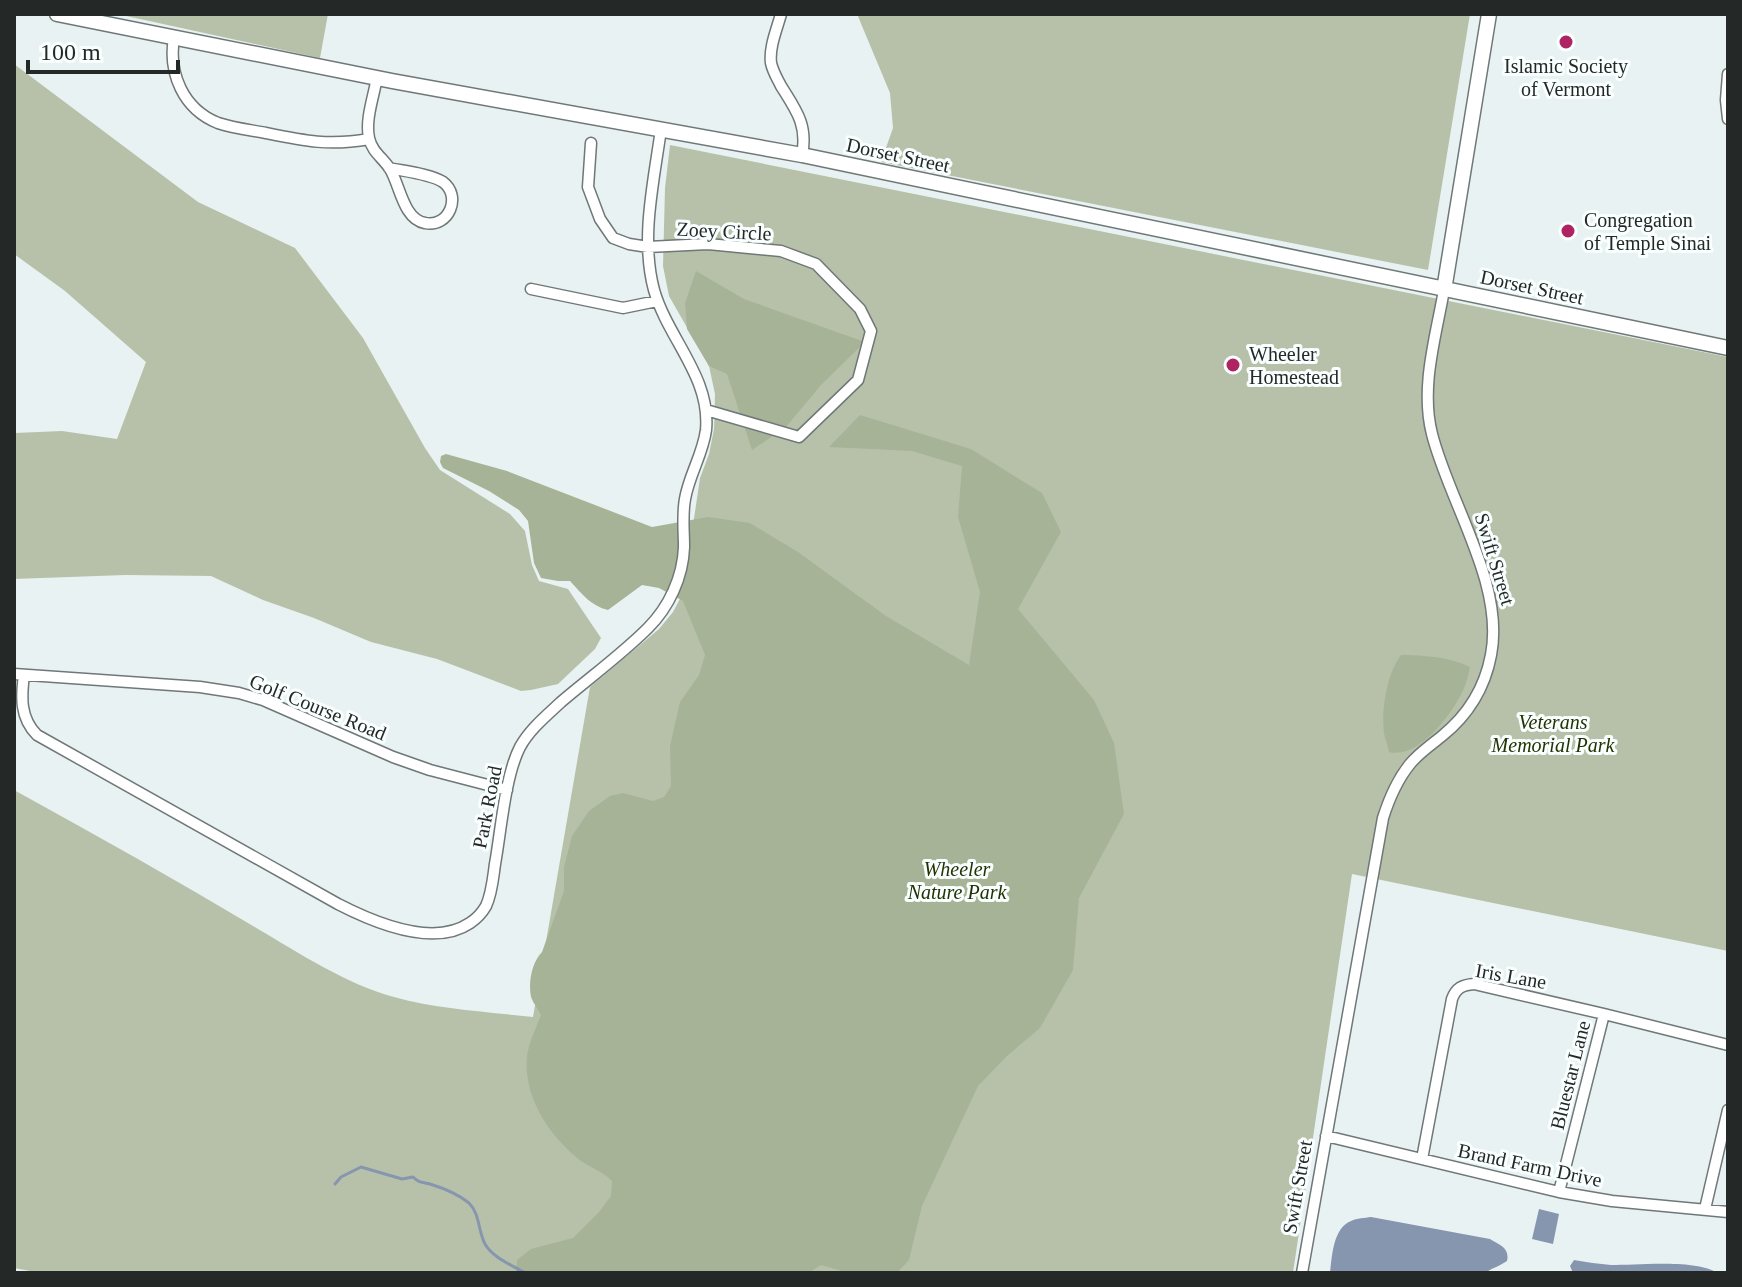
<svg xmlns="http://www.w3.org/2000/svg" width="1742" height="1287" viewBox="0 0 1742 1287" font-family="'Times New Roman',serif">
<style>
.green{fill:#b7c1a9}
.forest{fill:#a7b397}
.water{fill:#8696af}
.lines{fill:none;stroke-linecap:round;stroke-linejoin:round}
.stream{stroke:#8696af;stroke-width:3}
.street-casing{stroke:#6f7777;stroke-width:13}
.secondary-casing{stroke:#6f7777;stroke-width:17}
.street{stroke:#fff;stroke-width:10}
.secondary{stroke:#fff;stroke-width:14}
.poi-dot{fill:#af2362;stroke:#f9fffe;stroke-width:3}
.labels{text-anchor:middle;stroke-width:6;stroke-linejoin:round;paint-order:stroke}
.poi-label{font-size:20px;fill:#242827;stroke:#f9fffe;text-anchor:start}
.street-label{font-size:20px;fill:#242827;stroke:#f9fffe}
.park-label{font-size:20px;font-style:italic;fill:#233202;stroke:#f9fffe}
</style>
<rect width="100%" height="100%" fill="#e9f2f2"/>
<path class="green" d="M 117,14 L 328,14 L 320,58 Z
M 857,14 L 1470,14 L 1428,270 L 881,162 L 893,128 L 890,93 Z
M 14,64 L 198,202 L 295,248 L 363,338 L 425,448 L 440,470 L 510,514 L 525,531 L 532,565 L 539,581 L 568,589 L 601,638 L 595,649 L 558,684 L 531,690 L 521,691 L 437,659 L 371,642 L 314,618 L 263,600 L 211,576 L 125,575 L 14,579 L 14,433 L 62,431 L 117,439 L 146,362 L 65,291 L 14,254 Z
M 670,145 L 1728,357 L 1728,951 L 1352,874 L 1293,1273 L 41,1273 L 14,1268 L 14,790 C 96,835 178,881 258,929 C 299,953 348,985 394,997 C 436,1009 489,1012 533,1017 L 590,687 L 659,629 L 673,612 L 683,593 L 700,478 L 709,454 L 714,429 L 715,394 L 709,366 L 669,296 L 663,266 L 665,188 Z"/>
<path class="forest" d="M 696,271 L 744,299 L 865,342 L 821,385 L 786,427 L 752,450 L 727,374 L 709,366 L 687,329 L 685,303 Z
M 860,415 L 971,449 L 1042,493 L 1061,532 L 1018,609 L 1094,700 L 1114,743 L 1124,814 L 1079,898 L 1073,970 L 1040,1028 L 1007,1056 L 978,1086 L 922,1206 L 909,1260 L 897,1273 L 849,1273 L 821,1265 L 808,1273 L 516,1273 L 517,1260 L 531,1249 L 573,1238 L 599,1212 L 611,1196 L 612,1181 C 601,1170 588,1167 577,1158 C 547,1133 523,1095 527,1056 C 529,1042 536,1028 541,1015 C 538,1009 533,1003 531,997 C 528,982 532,962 542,952 L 564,891 L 564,867 L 572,836 L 589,811 L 610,796 L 623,793 L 653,801 L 664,797 L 671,786 L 670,746 L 680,702 L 699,675 L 705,655 L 683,601 L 659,588 L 642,585 L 608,610 C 591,606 582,594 570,581 L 558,581 L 541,578 L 534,563 L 528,521 L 519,510 L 489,491 L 443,468 L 440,462 L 441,456 L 446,454 L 507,471 L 652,527 L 708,517 L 750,523 L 798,552 L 886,616 L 969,665 L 980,592 L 958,517 L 962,466 L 912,451 L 829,447 Z
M 1401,655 C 1423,655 1450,657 1470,667 C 1469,673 1467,680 1465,686 C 1455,711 1419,760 1389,752 C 1388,746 1385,739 1384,733 C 1381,710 1387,673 1401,655 Z"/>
<path class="water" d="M 1539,1209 L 1559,1214 L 1553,1244 L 1532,1239 Z
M 1371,1217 L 1490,1239 C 1500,1245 1510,1248 1507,1261 C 1500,1266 1492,1268 1485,1273 L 1330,1273 C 1332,1256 1333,1228 1351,1221 C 1357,1218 1365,1218 1371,1217 Z
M 1574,1260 C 1586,1262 1599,1264 1611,1265 C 1637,1265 1698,1259 1717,1273 L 1573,1273 L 1570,1266 Z"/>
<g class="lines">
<path class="stream" d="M 335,1184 L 341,1177 L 361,1167 L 402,1179 L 413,1177 C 419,1183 422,1182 430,1184 C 443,1188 458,1194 469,1203 C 480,1214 478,1231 485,1244 C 493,1258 512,1265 525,1273"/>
<g class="street-casing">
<path id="street" d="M 781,14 C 777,29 769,47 771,63 C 773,72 777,78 781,86 C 796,110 808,125 802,155
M 174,38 C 168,73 183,109 218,123 C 233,128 250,130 266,133 C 305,141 329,146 369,139
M 1728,74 L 1726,100 L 1728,119
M 377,77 C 374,96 365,119 369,138 C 372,152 383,158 390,169 C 400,185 403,219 425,223 C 449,228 462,196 443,182 C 431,174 403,171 389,168
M 591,143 L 588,187 L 600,219 L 613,238 L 629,244 L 648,247 L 708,244 L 781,251 L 816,264 L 860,309 L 871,331 L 858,380 L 799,437 L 706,410
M 531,289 L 623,308 L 657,301
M 14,674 L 200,687 L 239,693 L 263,700 L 393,757 L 430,770 L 507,790
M 24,675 C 21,697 20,718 37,735 L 338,904 C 373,922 433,948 470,923 C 476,919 482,913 486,906 C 492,893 493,878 495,864 C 501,831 505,776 520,747 C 530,729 546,716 561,702 C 589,678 621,655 648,628 C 669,607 683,577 684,547 C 684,531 682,515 685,499 C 689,475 703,454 706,430 C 711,377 668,339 654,290 C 640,238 654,181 661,129
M 1326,1136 L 1559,1192 L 1612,1201 L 1728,1212
M 1422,1159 L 1452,999 C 1456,988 1462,985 1474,984 L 1604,1014 L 1728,1045
M 1559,1192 L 1604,1014
M 1705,1209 L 1728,1110
M 1302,1273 L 1383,818 C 1389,799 1397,780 1410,764 C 1419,753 1431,745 1442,736 C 1468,715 1485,687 1491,655 C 1505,584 1449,502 1432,434 C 1420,387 1436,336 1444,290"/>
</g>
<g class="secondary-casing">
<path id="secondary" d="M 57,14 L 392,81 L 802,155 L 1728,348
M 1444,290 L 1489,14"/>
</g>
<use href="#street" class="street"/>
<use href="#secondary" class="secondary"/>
</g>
<g class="poi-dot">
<circle cx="1566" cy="42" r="8"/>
<circle cx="1568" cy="231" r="8"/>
<circle cx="1233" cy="365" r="8"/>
</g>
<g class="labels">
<g class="poi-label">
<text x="1566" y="73" text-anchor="middle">Islamic Society<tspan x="1566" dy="23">of Vermont</tspan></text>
<text x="1584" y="227">Congregation<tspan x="1584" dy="23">of Temple Sinai</tspan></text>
<text x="1249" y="361">Wheeler<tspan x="1249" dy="23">Homestead</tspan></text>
</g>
<g class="street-label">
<text transform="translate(898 155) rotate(12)" y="7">Dorset Street</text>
<text transform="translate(724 231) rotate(3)" y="7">Zoey Circle</text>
<text transform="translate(1532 287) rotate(12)" y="7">Dorset Street</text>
<text transform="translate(1495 559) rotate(73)" y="7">Swift Street</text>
<text transform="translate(318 707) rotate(22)" y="7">Golf Course Road</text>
<text transform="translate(487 807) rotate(-79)" y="7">Park Road</text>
<text transform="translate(1511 976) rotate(10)" y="7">Iris Lane</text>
<text transform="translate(1570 1075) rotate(-76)" y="7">Bluestar Lane</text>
<text transform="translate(1530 1165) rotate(12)" y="7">Brand Farm Drive</text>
<text transform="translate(1297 1187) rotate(-80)" y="7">Swift Street</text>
</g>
<g class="park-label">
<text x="1553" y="729">Veterans<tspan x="1553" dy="23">Memorial Park</tspan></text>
<text x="957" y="876">Wheeler<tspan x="957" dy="23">Nature Park</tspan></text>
</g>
</g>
<rect width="1742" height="1287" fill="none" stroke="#242827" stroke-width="32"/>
<path d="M28 60v12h150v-12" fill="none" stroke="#242827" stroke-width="4"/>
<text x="40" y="60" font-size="24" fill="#242827" stroke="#f9fffe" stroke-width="6" paint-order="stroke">100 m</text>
</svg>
